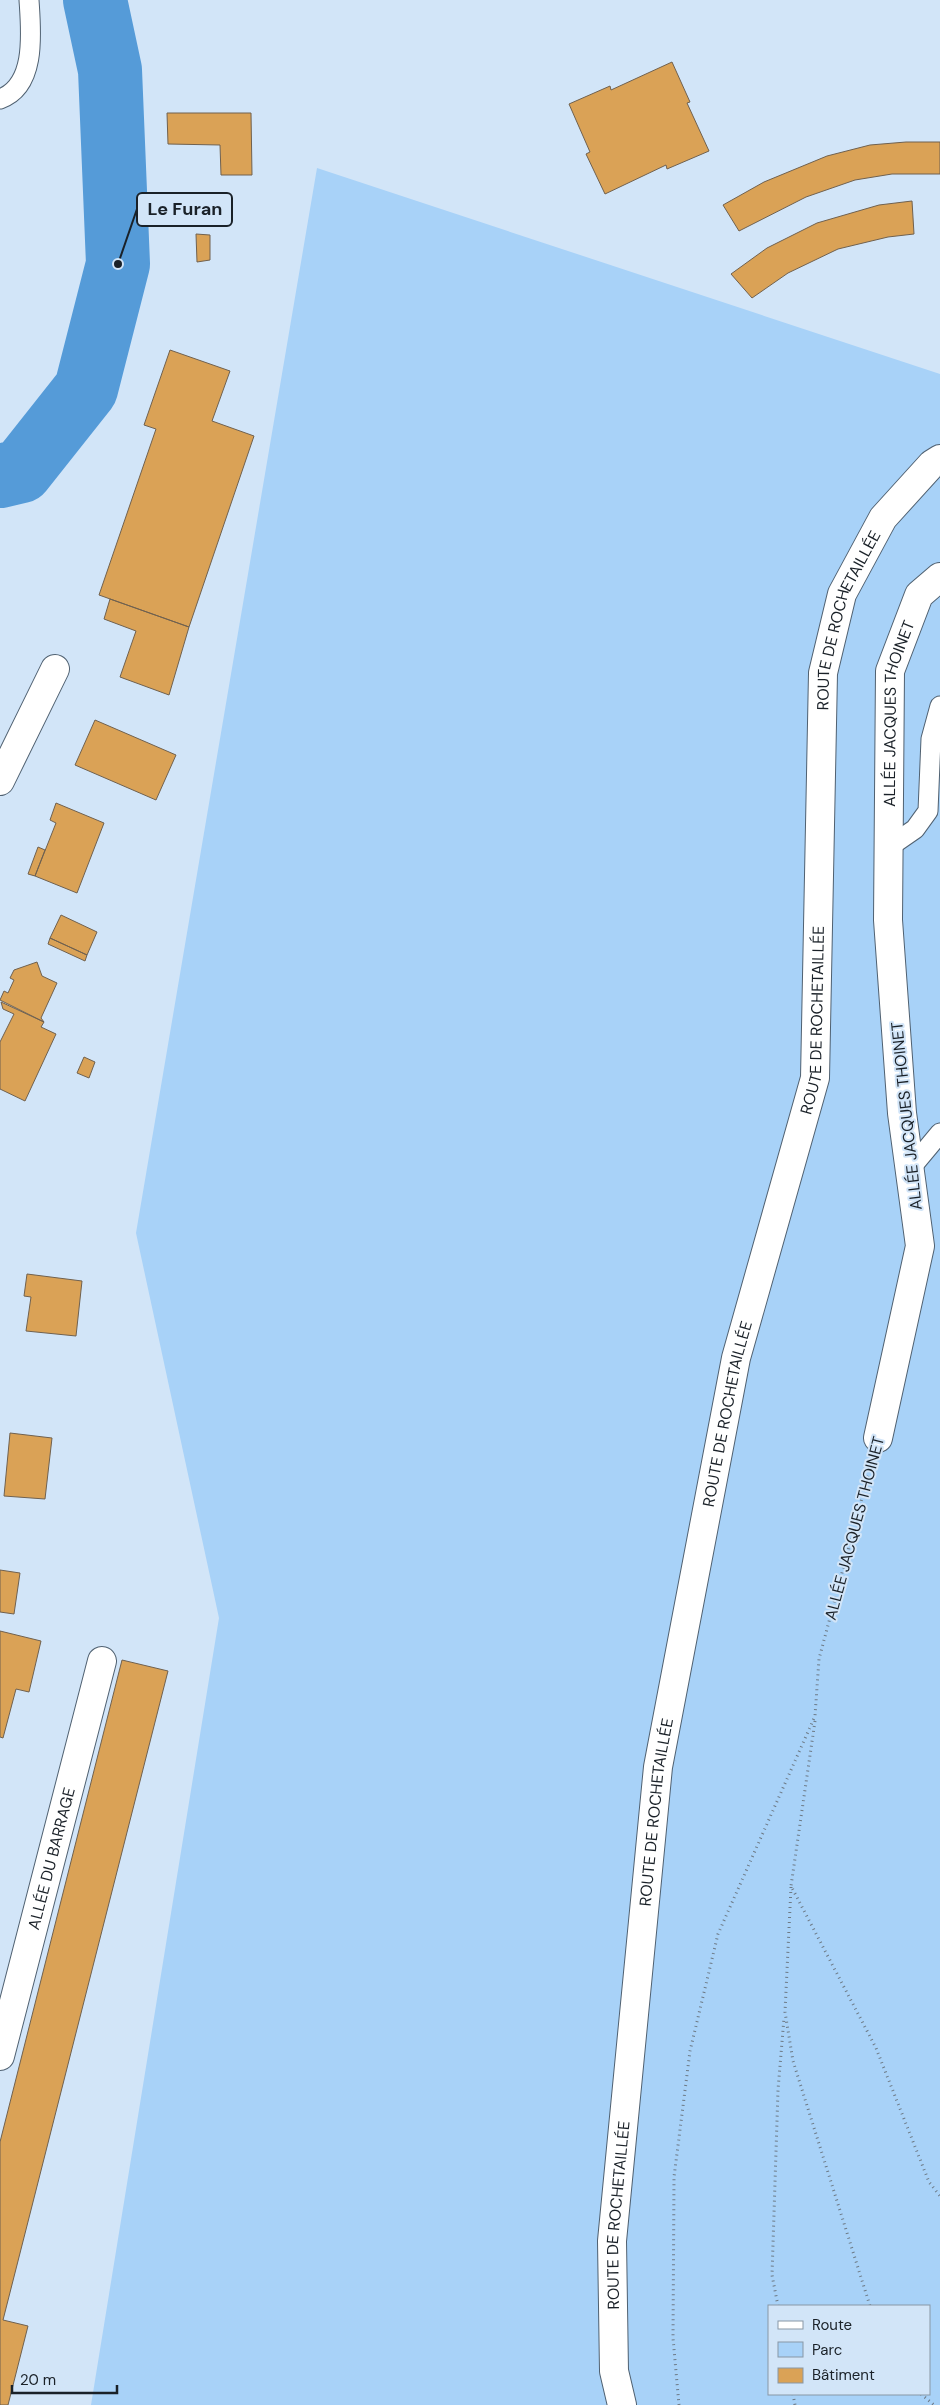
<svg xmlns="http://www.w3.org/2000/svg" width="940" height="2405" viewBox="0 0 940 2405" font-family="'DM Sans',sans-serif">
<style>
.green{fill:#a8d2f8;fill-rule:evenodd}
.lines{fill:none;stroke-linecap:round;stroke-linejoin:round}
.river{stroke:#559bd8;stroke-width:64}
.building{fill:#daa256;stroke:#70614f}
.lane-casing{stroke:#506171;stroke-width:21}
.street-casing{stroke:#506171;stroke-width:30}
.secondary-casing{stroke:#506171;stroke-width:30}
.path{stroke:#6d7a86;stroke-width:3;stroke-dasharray:1 4;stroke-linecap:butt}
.lane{stroke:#fff;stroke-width:19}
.street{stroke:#fff;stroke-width:28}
.secondary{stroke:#fff;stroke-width:28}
.labels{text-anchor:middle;stroke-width:4;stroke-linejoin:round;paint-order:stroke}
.street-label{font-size:16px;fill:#1a2128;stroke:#d2e5f8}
.leader{fill:none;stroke:#1a2128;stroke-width:2}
.callout-dot{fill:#1a2128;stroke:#d2e5f8;stroke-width:2}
.callout{fill:#d2e5f8;stroke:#1a2128;stroke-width:2}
.callout-label{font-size:18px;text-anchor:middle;font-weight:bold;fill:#1a2128}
</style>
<rect width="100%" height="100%" fill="#d2e5f8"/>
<path class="green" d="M 317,168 L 940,374 L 940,2405 L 91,2405 L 219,1618 L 136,1233 ZM 769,2306 L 929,2306 L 929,2394 L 769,2394 Z"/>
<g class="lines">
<path class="river" d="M 0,476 L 21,471 L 86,389 L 118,264 L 110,70 L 95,0"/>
</g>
<path class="building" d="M 672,62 L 690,102 L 687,103 L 709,151 L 667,169 L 666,165 L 605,194 L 586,154 L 590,152 L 569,104 L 610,86 L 611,90 Z
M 167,113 L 251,113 L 252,175 L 221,175 L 220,145 L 168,144 Z
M 906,142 L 940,142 L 940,174 L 892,174 L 855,180 L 806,197 L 739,231 L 723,205 L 764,182 L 827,156 L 870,145 Z
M 912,201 L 914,234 L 888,237 L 838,249 L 788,273 L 752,298 L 731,274 L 767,248 L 817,223 L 879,205 Z
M 196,234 L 210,235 L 210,260 L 197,262 Z
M 170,350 L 230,371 L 212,421 L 254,436 L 189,627 L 99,595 L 156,429 L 144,425 Z
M 110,599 L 189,627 L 169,695 L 120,677 L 136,631 L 104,619 Z
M 95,720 L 176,755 L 156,800 L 75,765 Z
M 56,803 L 104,823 L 77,893 L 35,876 L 56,823 L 50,820 Z
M 38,847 L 45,850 L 35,876 L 28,874 Z
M 61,915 L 97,932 L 87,955 L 50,938 Z
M 50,938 L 87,955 L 85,961 L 48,944 Z
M 37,962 L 42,976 L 57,983 L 41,1018 L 44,1022 L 0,1000 L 4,991 L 8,993 L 14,980 L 10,978 L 14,970 Z
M 1,1002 L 44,1022 L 41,1027 L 56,1034 L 25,1101 L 0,1089 L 0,1042 L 14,1014 L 3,1009 Z
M 84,1057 L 95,1062 L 89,1078 L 77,1073 Z
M 27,1274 L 82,1281 L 76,1336 L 26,1331 L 31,1297 L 24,1296 Z
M 10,1433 L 52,1438 L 45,1499 L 4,1496 Z
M 0,1570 L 20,1573 L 14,1614 L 0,1612 Z
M 0,1631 L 41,1641 L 29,1692 L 16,1689 L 3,1738 L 0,1737 Z
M 122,1660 L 168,1671 L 3,2320 L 28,2326 L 8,2405 L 0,2405 L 0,2142 Z"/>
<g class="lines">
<g class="lane-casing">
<path id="lane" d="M 0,99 C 37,86 31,31 29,0
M 889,847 L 915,829 L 928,811 L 931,739 L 940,706
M 910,1169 L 940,1133"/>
</g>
<g class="street-casing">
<g id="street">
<path d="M 0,781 L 55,669"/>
<path id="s1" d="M 878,1438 L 920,1246 L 902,1113 L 888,920 L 890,671 L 919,595 L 940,577"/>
<path id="s2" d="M 0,2056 L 102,1661"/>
</g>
</g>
<g class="secondary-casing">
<g id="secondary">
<path id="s3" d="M 622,2405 L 614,2371 L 612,2241 L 658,1767 L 736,1358 L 815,1078 L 823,673 L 842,594 L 883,518 L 932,464 L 940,459"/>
</g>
</g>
<path class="path" d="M 815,1721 L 791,1886 L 876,2048 L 929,2182 L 940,2196
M 791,1887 L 785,2012 L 793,2061 L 870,2306
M 778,2306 L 772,2275 L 778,2090 L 784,2018
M 793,2394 L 795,2405
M 921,2394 L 934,2405
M 679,2405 L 673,2338 L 674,2177 L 690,2051 L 718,1934 L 815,1716 L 819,1659 L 870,1468"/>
<use href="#lane" class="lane"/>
<use href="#street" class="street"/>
<use href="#secondary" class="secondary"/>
</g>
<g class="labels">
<g class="street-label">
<text dy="6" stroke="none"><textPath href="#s3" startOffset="1811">ROUTE DE ROCHETAILLÉE</textPath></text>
<text dy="6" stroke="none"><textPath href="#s1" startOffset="732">ALLÉE JACQUES THOINET</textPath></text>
<text dy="6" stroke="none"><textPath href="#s3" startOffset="1406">ROUTE DE ROCHETAILLÉE</textPath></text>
<text transform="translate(906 1116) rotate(-96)" y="6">ALLÉE JACQUES THOINET</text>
<text dy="6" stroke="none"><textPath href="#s3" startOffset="1001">ROUTE DE ROCHETAILLÉE</textPath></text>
<text transform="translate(854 1528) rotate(-75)" y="6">ALLÉE JACQUES THOINET</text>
<text dy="6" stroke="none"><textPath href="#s3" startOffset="596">ROUTE DE ROCHETAILLÉE</textPath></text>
<text dy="6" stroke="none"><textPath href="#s2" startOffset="204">ALLÉE DU BARRAGE</textPath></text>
<text dy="6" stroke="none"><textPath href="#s3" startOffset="191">ROUTE DE ROCHETAILLÉE</textPath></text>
</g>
</g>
<path class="leader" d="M118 264L137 209"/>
<circle class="callout-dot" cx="118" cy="264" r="5"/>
<rect class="callout" x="137" y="193" width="95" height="33" rx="5"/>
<g class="callout-label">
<text x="185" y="215">Le Furan</text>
</g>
<rect x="768" y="2305" width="162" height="90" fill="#d2e5f8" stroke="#8897a5"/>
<rect x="778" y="2321" width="25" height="8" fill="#ffffff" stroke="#8897a5"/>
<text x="812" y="2330" font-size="15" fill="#1a2128">Route</text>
<rect x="778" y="2342" width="25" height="15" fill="#a8d2f8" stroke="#8897a5"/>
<text x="812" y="2355" font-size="15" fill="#1a2128">Parc</text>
<rect x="778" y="2368" width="25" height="15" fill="#daa256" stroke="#8897a5"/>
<text x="812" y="2380" font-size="15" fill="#1a2128">Bâtiment</text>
<path d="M12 2385v8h105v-8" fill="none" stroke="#1a2128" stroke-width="2.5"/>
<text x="20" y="2385" font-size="15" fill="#1a2128" stroke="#d2e5f8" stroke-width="4" paint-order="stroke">20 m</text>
</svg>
